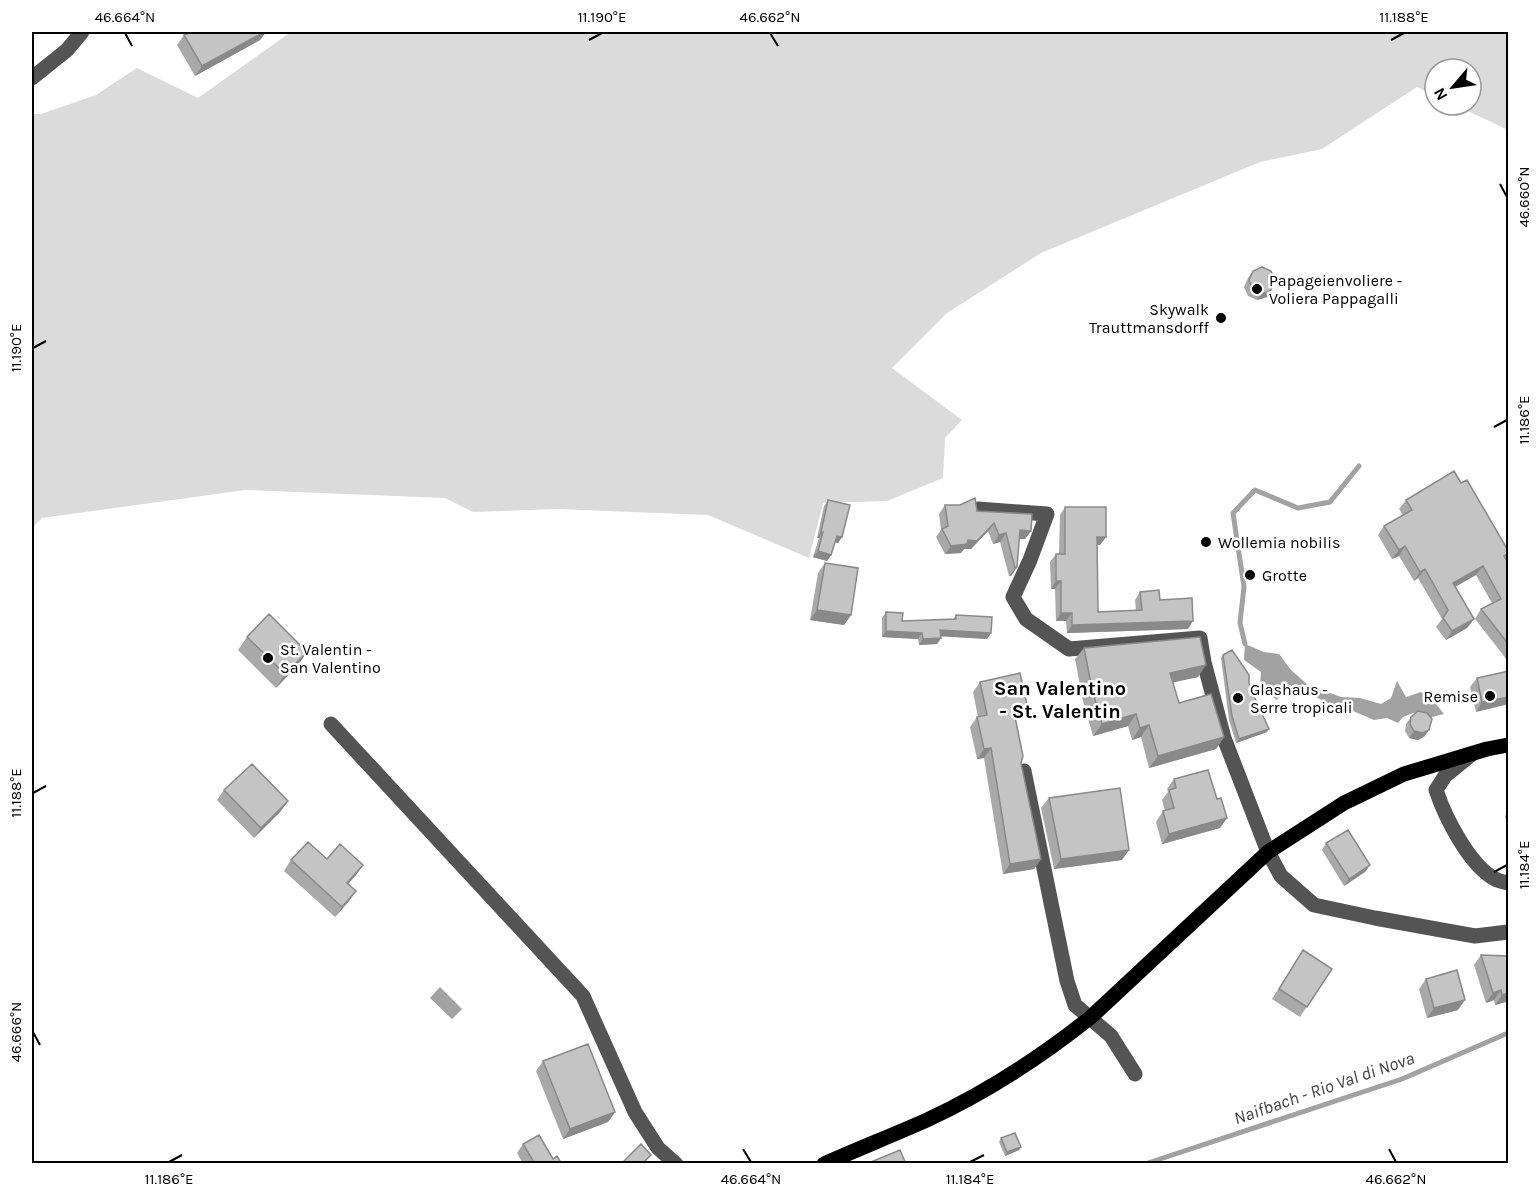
<svg xmlns="http://www.w3.org/2000/svg" width="1540" height="1195" viewBox="0 0 1540 1195" font-family="Karla,sans-serif">
<style>
.green{fill:#dbdbdb}
.water{fill:#a2a2a2}
.lines{fill:none;stroke-linecap:round;stroke-linejoin:round}
.stream{stroke:#a2a2a2;stroke-width:5}
.minor{stroke:#545454;stroke-width:15}
.major{stroke:#000;stroke-width:15}
.wall{fill:#a9a9a9}
.shaded-wall{fill:#898989}
.building{fill:#c4c4c4;stroke:#898989;stroke-width:1.5}
.ticks{fill:none;stroke:#000;stroke-width:2}
.poi-dot{fill:#000;stroke:#fff;stroke-width:2}
.labels{text-anchor:middle;stroke-width:5;stroke-linejoin:round;paint-order:stroke}
.poi-label{font-size:16px;fill:#000;stroke:#fff;text-anchor:start}
.water-label{font-size:18px;font-style:italic;fill:#434343;stroke:#fff}
.quarter-label{font-size:20px;font-weight:bold;fill:#000;stroke:#fff}
.neatline{fill:none;stroke:#000;stroke-width:2}
.ticks-label{font-size:15px;text-anchor:middle;fill:#000}
</style>
<rect width="100%" height="100%" fill="#fff"/>
<path class="green" d="M 291,32 L 1508,32 L 1508,130 L 1455,105 L 1471,105 L 1471,69 L 1435,69 L 1435,96 L 1417,87 L 1322,149 L 1260,162 L 1041,253 L 947,313 L 892,368 L 962,420 L 945,438 L 943,478 L 887,501 L 823,503 L 809,558 L 708,515 L 557,509 L 473,512 L 445,498 L 245,490 L 42,518 L 32,528 L 32,114 L 41,114 L 96,95 L 137,68 L 198,98 Z"/>
<path class="water" d="M 1245,644 L 1264,652 L 1279,654 L 1291,670 L 1308,685 L 1341,697 L 1360,698 L 1381,704 L 1391,698 L 1397,681 L 1406,697 L 1421,692 L 1436,704 L 1444,714 L 1428,718 L 1413,713 L 1403,717 L 1398,723 L 1387,718 L 1374,720 L 1353,711 L 1342,709 L 1289,685 L 1277,700 L 1260,688 L 1261,672 L 1244,660 Z
M 440,987 L 462,1009 L 452,1019 L 430,998 Z"/>
<g class="lines">
<path class="stream" d="M 1245,644 L 1240,623 L 1244,587 L 1233,513 L 1255,490 L 1298,508 L 1330,502 L 1359,466
M 1145,1164 L 1402,1079 L 1508,1033"/>
<path class="minor" d="M 32,78 L 67,50 L 82,32
M 978,509 L 1047,514 L 1030,560 L 1013,597 L 1026,619 L 1069,649 L 1200,638 L 1204,662 L 1224,738 L 1268,852 L 1281,876 L 1314,905 L 1375,918 L 1475,936 L 1508,932
M 331,724 L 583,996 L 635,1112 L 658,1148 L 676,1164
M 1472,754 L 1445,776 L 1436,790 C 1445,817 1469,865 1495,879 C 1499,881 1504,882 1508,883
M 1024,771 L 1067,981 L 1075,1005 L 1111,1036 L 1135,1074"/>
<path class="major" d="M 824,1164 C 858,1149 893,1135 927,1120 C 985,1093 1041,1057 1091,1017 L 1268,852 L 1344,803 L 1404,774 L 1487,749 L 1508,745"/>
</g>
<path class="wall" d="M 191,32 L 266,32 L 260,40 L 195,76 L 177,45 L 184,35 Z
M 1253,271 L 1271,290 L 1267,297 L 1257,300 L 1248,296 L 1244,287 L 1248,278 Z
M 1461,483 L 1509,552 L 1509,554 L 1505,559 L 1509,565 L 1509,665 L 1504,656 L 1475,619 L 1481,609 L 1492,603 L 1476,575 L 1455,587 L 1474,619 L 1467,628 L 1446,640 L 1436,627 L 1442,619 L 1418,578 L 1414,581 L 1399,556 L 1392,559 L 1378,535 L 1384,526 L 1403,515 L 1399,509 L 1406,500 Z
M 828,500 L 842,537 L 838,543 L 835,542 L 831,555 L 827,561 L 813,557 L 819,538 L 817,538 L 824,506 Z
M 945,505 L 977,511 L 1031,531 L 1025,539 L 1019,539 L 1017,567 L 1011,576 L 1009,576 L 1000,542 L 993,544 L 988,531 L 971,549 L 964,549 L 961,553 L 945,554 L 936,537 L 941,530 L 939,514 Z
M 1065,507 L 1106,537 L 1100,545 L 1097,545 L 1098,612 L 1136,610 L 1135,600 L 1140,592 L 1160,600 L 1188,629 L 1067,633 L 1066,621 L 1056,621 L 1055,589 L 1051,589 L 1050,562 L 1056,554 L 1059,554 L 1060,515 Z
M 825,563 L 851,615 L 844,625 L 810,620 L 818,573 Z
M 886,612 L 902,621 L 953,619 L 956,615 L 991,633 L 987,639 L 941,636 L 941,638 L 937,644 L 919,645 L 918,639 L 882,637 L 882,618 Z
M 247,637 L 307,652 L 298,665 L 276,688 L 238,650 Z
M 1084,648 L 1198,677 L 1172,682 L 1179,703 L 1224,737 L 1216,749 L 1149,768 L 1141,737 L 1132,740 L 1128,726 L 1093,736 L 1083,701 L 1075,659 Z
M 1223,655 L 1249,683 L 1267,732 L 1236,743 L 1229,720 L 1221,658 Z
M 1509,671 L 1476,712 L 1470,687 L 1477,678 Z
M 980,682 L 1021,719 L 1015,720 L 1021,763 L 1041,859 L 1034,869 L 1003,874 L 984,758 L 977,759 L 970,727 L 977,717 L 978,717 L 973,692 Z
M 1411,717 L 1425,736 L 1418,740 L 1409,738 L 1405,731 L 1406,724 Z
M 1174,779 L 1217,799 L 1227,818 L 1220,828 L 1162,844 L 1156,822 L 1163,811 L 1165,811 L 1162,800 L 1168,792 L 1167,789 Z
M 224,790 L 281,811 L 254,838 L 217,800 Z
M 1049,798 L 1122,860 L 1054,869 L 1041,808 Z
M 1509,811 L 1509,832 L 1505,816 Z
M 1326,843 L 1370,865 L 1365,872 L 1344,886 L 1322,850 Z
M 327,859 L 363,865 L 356,875 L 348,884 L 356,891 L 349,901 L 335,917 L 284,871 L 291,860 Z
M 1303,950 L 1332,969 L 1300,1017 L 1272,999 Z
M 1481,955 L 1509,1001 L 1495,1005 L 1494,1000 L 1486,1003 L 1474,965 Z
M 1426,979 L 1458,1010 L 1427,1018 L 1419,989 Z
M 543,1061 L 615,1112 L 608,1122 L 563,1139 L 536,1071 Z
M 1001,1138 L 1019,1150 L 1005,1156 L 999,1142 Z
M 523,1144 L 553,1159 L 562,1164 L 523,1164 L 517,1153 Z"/>
<path class="shaded-wall" d="M 264,32 L 266,32 L 260,40 L 195,76 L 202,66 Z
M 1271,290 L 1267,297 L 1257,300 L 1262,294 Z
M 994,523 L 988,531 L 971,549 L 964,549 L 961,553 L 945,554 L 951,546 L 968,540 Z
M 1020,530 L 1031,531 L 1025,539 L 1013,539 Z
M 821,532 L 823,532 L 819,538 L 817,538 Z
M 1006,533 L 1000,542 L 993,544 L 999,535 Z
M 837,536 L 842,537 L 838,543 L 833,542 Z
M 1097,537 L 1106,537 L 1100,545 L 1091,545 Z
M 1405,546 L 1399,556 L 1392,559 L 1399,550 Z
M 818,551 L 831,555 L 827,561 L 813,557 Z
M 1483,566 L 1476,575 L 1446,592 L 1453,583 Z
M 1017,567 L 1011,576 L 1009,576 L 1015,568 Z
M 1425,569 L 1418,578 L 1414,581 L 1420,572 Z
M 1056,581 L 1061,581 L 1055,589 L 1051,589 Z
M 817,610 L 851,615 L 844,625 L 810,620 Z
M 1061,613 L 1072,613 L 1066,621 L 1056,621 Z
M 1474,619 L 1467,628 L 1446,640 L 1452,631 Z
M 1193,621 L 1188,629 L 1067,633 L 1072,625 Z
M 940,630 L 991,633 L 987,639 L 936,636 Z
M 886,631 L 922,633 L 918,639 L 882,637 Z
M 941,638 L 937,644 L 919,645 L 923,639 Z
M 307,652 L 298,665 L 276,688 L 285,674 Z
M 1206,665 L 1198,677 L 1162,685 L 1170,673 Z
M 1509,697 L 1509,704 L 1476,712 L 1482,702 Z
M 1028,709 L 1021,719 L 1006,722 L 1014,712 Z
M 1136,714 L 1128,726 L 1093,736 L 1102,724 Z
M 1149,725 L 1141,737 L 1132,740 L 1140,728 Z
M 1269,729 L 1267,732 L 1236,743 L 1239,739 Z
M 1429,730 L 1425,736 L 1418,740 L 1409,738 L 1414,731 Z
M 1224,737 L 1216,749 L 1149,768 L 1158,756 Z
M 991,748 L 984,758 L 977,759 L 984,749 Z
M 288,801 L 281,811 L 254,838 L 261,828 Z
M 1227,818 L 1220,828 L 1162,844 L 1169,834 Z
M 1129,850 L 1122,860 L 1054,869 L 1061,859 Z
M 1041,859 L 1034,869 L 1003,874 L 1010,864 Z
M 363,865 L 356,875 L 340,893 L 347,883 Z
M 1370,865 L 1365,872 L 1344,886 L 1349,879 Z
M 356,891 L 349,901 L 335,917 L 342,907 Z
M 1501,990 L 1494,1000 L 1486,1003 L 1493,993 Z
M 1509,993 L 1509,1001 L 1495,1005 L 1502,995 Z
M 1465,1000 L 1458,1010 L 1427,1018 L 1434,1008 Z
M 615,1112 L 608,1122 L 563,1139 L 570,1129 Z
M 1021,1147 L 1019,1150 L 1005,1156 L 1007,1152 Z"/>
<path class="building" d="M 191,32 L 264,32 L 202,66 L 184,35 Z
M 1262,267 L 1271,271 L 1275,280 L 1271,290 L 1262,294 L 1253,290 L 1249,280 L 1253,271 Z
M 1454,471 L 1461,483 L 1467,480 L 1509,552 L 1509,553 L 1504,556 L 1509,565 L 1509,645 L 1481,609 L 1501,599 L 1483,566 L 1453,583 L 1474,619 L 1452,631 L 1443,618 L 1448,610 L 1425,569 L 1420,572 L 1405,546 L 1399,550 L 1384,526 L 1412,510 L 1406,500 Z
M 975,498 L 977,511 L 1032,514 L 1031,531 L 1020,530 L 1017,567 L 1015,568 L 1006,533 L 999,535 L 994,523 L 977,541 L 968,540 L 967,544 L 951,546 L 942,529 L 948,526 L 945,505 L 960,505 Z
M 828,500 L 850,505 L 842,537 L 837,536 L 831,555 L 818,551 L 823,532 L 821,532 Z
M 1065,507 L 1106,507 L 1106,537 L 1097,537 L 1098,612 L 1142,610 L 1140,592 L 1159,590 L 1160,600 L 1192,598 L 1193,621 L 1072,625 L 1072,613 L 1061,613 L 1061,581 L 1056,581 L 1056,554 L 1065,554 Z
M 825,563 L 858,568 L 851,615 L 817,610 Z
M 886,612 L 903,613 L 902,621 L 956,619 L 956,615 L 992,617 L 991,633 L 940,630 L 941,638 L 923,639 L 922,633 L 886,631 Z
M 269,614 L 307,652 L 285,674 L 247,637 Z
M 1200,637 L 1206,665 L 1170,673 L 1179,703 L 1211,694 L 1224,737 L 1158,756 L 1149,725 L 1140,728 L 1136,714 L 1102,724 L 1092,689 L 1084,648 Z
M 1232,650 L 1249,675 L 1249,683 L 1253,694 L 1269,729 L 1239,739 L 1232,716 L 1223,655 Z
M 1509,671 L 1509,697 L 1482,702 L 1477,678 Z
M 1020,673 L 1028,709 L 1014,712 L 1023,756 L 1021,763 L 1041,859 L 1010,864 L 991,748 L 984,749 L 977,717 L 987,715 L 980,682 Z
M 1418,711 L 1427,713 L 1432,719 L 1429,730 L 1423,733 L 1414,731 L 1410,724 L 1411,717 Z
M 252,764 L 288,801 L 261,828 L 224,790 Z
M 1208,770 L 1217,799 L 1221,798 L 1227,818 L 1169,834 L 1163,811 L 1174,808 L 1169,790 L 1176,788 L 1174,779 Z
M 1120,788 L 1129,850 L 1061,859 L 1049,798 Z
M 1348,830 L 1370,865 L 1349,879 L 1326,843 Z
M 308,842 L 327,859 L 340,844 L 363,865 L 347,883 L 356,891 L 342,907 L 291,860 Z
M 1303,950 L 1332,969 L 1307,1007 L 1279,989 Z
M 1481,955 L 1509,956 L 1509,993 L 1502,995 L 1501,990 L 1493,993 Z
M 1457,970 L 1465,1000 L 1434,1008 L 1426,979 Z
M 588,1044 L 615,1112 L 570,1129 L 543,1061 Z
M 1015,1133 L 1021,1147 L 1007,1152 L 1001,1138 Z
M 539,1135 L 553,1159 L 557,1156 L 562,1164 L 535,1164 L 523,1144 Z
M 641,1144 L 651,1155 L 642,1164 L 621,1164 Z
M 900,1150 L 906,1164 L 866,1164 Z"/>
<path class="ticks" d="M 125,33 L 132,46M 770,33 L 778,46M 589,40 L 602,33M 1391,40 L 1404,33M 1500,184 L 1507,197M 33,348 L 46,341M 1494,427 L 1507,420M 33,793 L 46,786M 1494,872 L 1507,865M 33,1032 L 40,1045M 743,1149 L 751,1162M 1389,1149 L 1396,1162M 169,1162 L 182,1155M 970,1162 L 984,1155"/>
<g class="poi-dot">
<circle cx="1257" cy="289" r="6"/>
<circle cx="1221" cy="318" r="6"/>
<circle cx="1206" cy="542" r="6"/>
<circle cx="1250" cy="575" r="6"/>
<circle cx="268" cy="658" r="6"/>
<circle cx="1490" cy="696" r="6"/>
<circle cx="1238" cy="698" r="6"/>
</g>
<g class="labels">
<g class="poi-label">
<text x="1269" y="286">Papageienvoliere -<tspan x="1269" dy="18">Voliera Pappagalli</tspan></text>
<text x="1209" y="315" text-anchor="end">Skywalk<tspan x="1209" dy="18">Trauttmansdorff</tspan></text>
<text x="1218" y="548">Wollemia nobilis</text>
<text x="1262" y="581">Grotte</text>
<text x="280" y="655">St. Valentin -<tspan x="280" dy="18">San Valentino</tspan></text>
<text x="1250" y="695">Glashaus -<tspan x="1250" dy="18">Serre tropicali</tspan></text>
<text x="1478" y="702" text-anchor="end">Remise</text>
</g>
<g class="water-label">
<text transform="translate(1324 1088) rotate(-19)" y="6">Naifbach - Rio Val di Nova</text>
</g>
<g class="quarter-label">
<text x="1060" y="695">San Valentino<tspan x="1060" dy="23">- St. Valentin</tspan></text>
</g>
</g>
<rect width="1540" height="1195" fill="none" stroke="#ffffff" stroke-width="66"/>
<g transform="translate(1453 87) rotate(241)"><circle r="28" fill="#ffffff" stroke="#999999" stroke-width="1.5"/>
<path d="M0-4.5L10 22L0 15L-10 22Z" fill="#000000"/>
<text y="-9" font-size="16" font-weight="bold" text-anchor="middle" fill="#000000">N</text>
</g>
<rect x="33" y="33" width="1474" height="1129" class="neatline"/>
<g class="ticks-label">
<text x="125" y="22">46.664°N</text>
<text x="602" y="22">11.190°E</text>
<text x="770" y="22">46.662°N</text>
<text x="1404" y="22">11.188°E</text>
<text transform="translate(1524 197) rotate(-90)" y="5">46.660°N</text>
<text transform="translate(16 348) rotate(-90)" y="5">11.190°E</text>
<text transform="translate(1524 420) rotate(-90)" y="5">11.186°E</text>
<text transform="translate(16 793) rotate(-90)" y="5">11.188°E</text>
<text transform="translate(1524 865) rotate(-90)" y="5">11.184°E</text>
<text transform="translate(16 1032) rotate(-90)" y="5">46.666°N</text>
<text x="169" y="1184">11.186°E</text>
<text x="751" y="1184">46.664°N</text>
<text x="970" y="1184">11.184°E</text>
<text x="1396" y="1184">46.662°N</text>
</g>
</svg>
